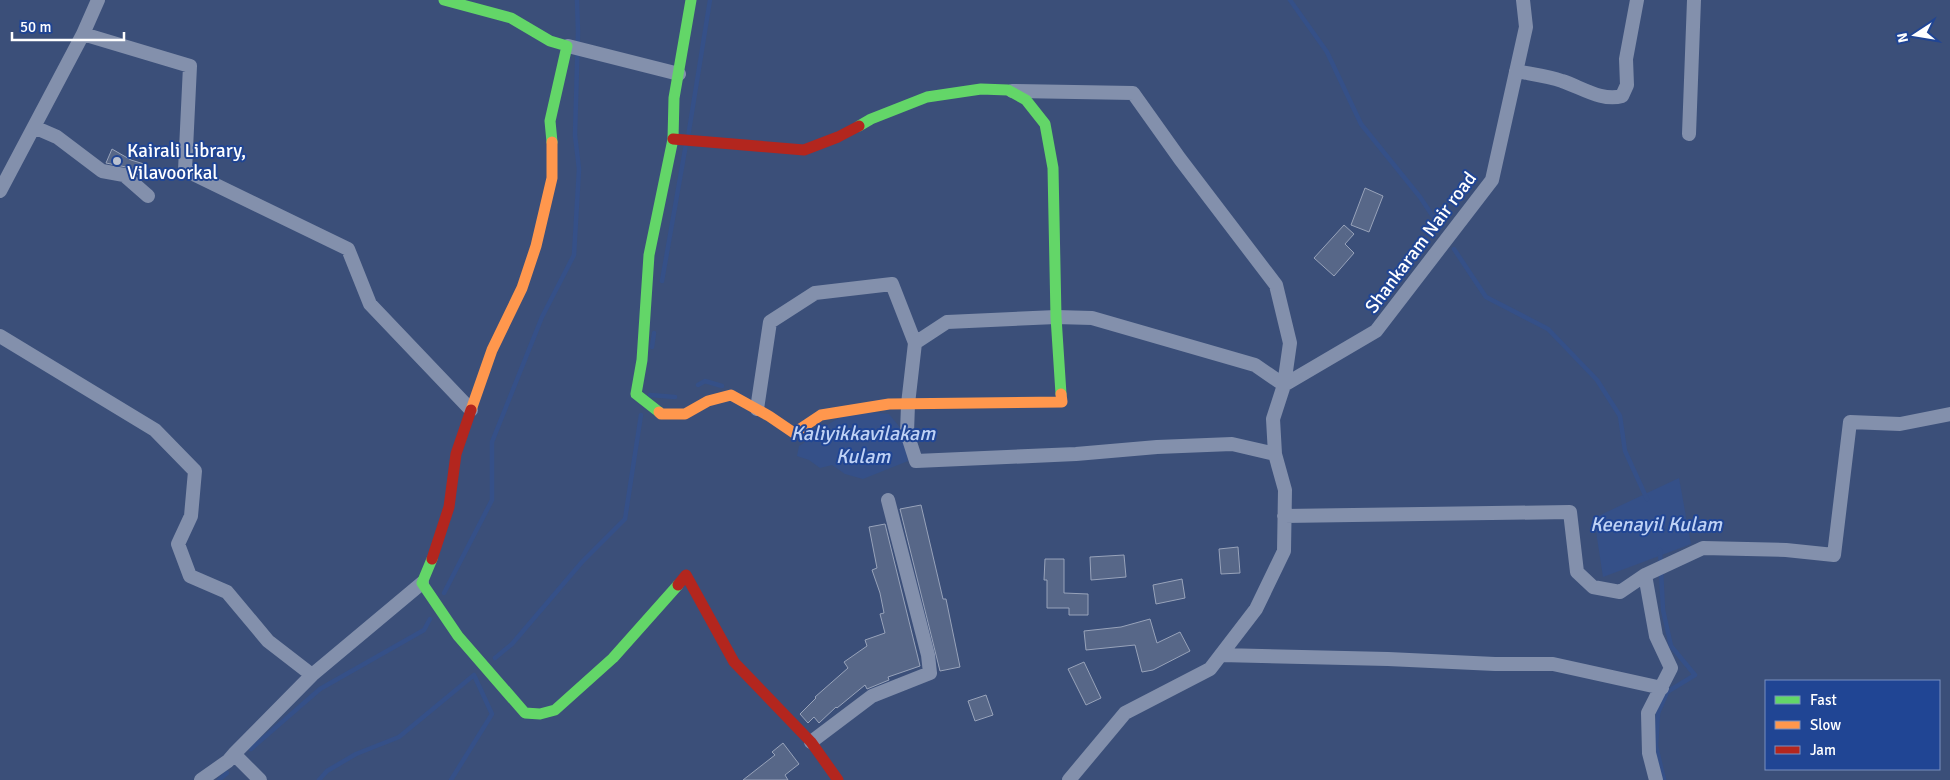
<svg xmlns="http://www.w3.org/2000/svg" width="1950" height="780" viewBox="0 0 1950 780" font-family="Signika,sans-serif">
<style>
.water{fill:#355088}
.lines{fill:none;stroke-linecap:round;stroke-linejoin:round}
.stream{stroke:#355088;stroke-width:4.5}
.building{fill:#576788;stroke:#98a3ba}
.street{stroke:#8390ac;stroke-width:14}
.fast{stroke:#63d668;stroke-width:11}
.slow{stroke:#ff974d;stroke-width:11}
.jam{stroke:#b3261e;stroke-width:11}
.poi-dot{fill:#bac1d0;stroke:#204594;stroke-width:2}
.labels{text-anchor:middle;stroke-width:4;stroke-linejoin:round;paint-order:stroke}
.poi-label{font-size:19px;fill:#fff;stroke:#204594;text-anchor:start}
.street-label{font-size:19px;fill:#fff;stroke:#204594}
.water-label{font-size:20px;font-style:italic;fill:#bfd2f5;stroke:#204594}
</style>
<rect width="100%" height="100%" fill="#3b4f79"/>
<path class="water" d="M 862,411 L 889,414 L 902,430 L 908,461 L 863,479 L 845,474 L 832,465 L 820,468 L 809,460 L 797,456 L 799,446 C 814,438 824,425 839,418 C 846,415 854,413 862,411 Z
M 1679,478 L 1691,544 L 1603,577 L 1594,518 Z"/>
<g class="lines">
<path class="stream" d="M 1290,0 L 1327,52 L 1361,124 L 1420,197 L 1440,227
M 688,137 L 710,0
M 1454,249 L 1486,297 L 1548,329 L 1597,380 L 1620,416 L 1625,451 L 1647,499
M 662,281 L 686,144
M 652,347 L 654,333
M 698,385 L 705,381 L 722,386
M 650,395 L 675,397
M 1660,550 L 1663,610 L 1671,646 L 1695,675 L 1667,692 L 1658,713 L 1656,746 L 1664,780
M 444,593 L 492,500 L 492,442 L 542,317 L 574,255 L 579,169 L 575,135 L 578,32 L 577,0
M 495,658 L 512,644 L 582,562 L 625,519 L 641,415
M 251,749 L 320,689 L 424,630 L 430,619
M 219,780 L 227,773
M 319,780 L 327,771 L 356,754 L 399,737 L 474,675 L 492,714 L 451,780"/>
</g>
<path class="building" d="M 112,149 L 131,160 L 144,164 L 143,176 L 136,174 L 126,167 L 106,163 Z
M 1365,188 L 1383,196 L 1369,232 L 1351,225 Z
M 1344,225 L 1354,234 L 1345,244 L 1354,253 L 1334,276 L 1314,258 Z
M 921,505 L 943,599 L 946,599 L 960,667 L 940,671 L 900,509 Z
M 885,524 L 920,666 L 888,677 L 889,680 L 867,689 L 865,685 L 837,708 L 836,707 L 819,723 L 814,717 L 808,723 L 800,714 L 816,698 L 815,697 L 848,668 L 844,662 L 867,646 L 865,640 L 885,633 L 880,614 L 884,613 L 880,593 L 872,570 L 877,568 L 869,527 Z
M 1238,547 L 1240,573 L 1221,574 L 1219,549 Z
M 1124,555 L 1126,577 L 1091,580 L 1090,557 Z
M 1045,559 L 1064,559 L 1064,593 L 1088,594 L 1088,615 L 1069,615 L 1069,608 L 1047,608 L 1047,580 L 1044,580 Z
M 1182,579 L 1185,598 L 1156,604 L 1153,585 Z
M 1150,619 L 1157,643 L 1180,632 L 1190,651 L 1153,670 L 1142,672 L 1135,645 L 1086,650 L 1084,631 L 1121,627 Z
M 1084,662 L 1101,698 L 1086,705 L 1068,669 Z
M 986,695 L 993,715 L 975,721 L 968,701 Z
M 783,743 L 799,764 L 785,775 L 788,780 L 743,780 L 775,755 L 772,752 Z"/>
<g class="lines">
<path class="street" d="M 83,34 L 190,66 L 185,170 L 348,249 L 370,304 L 471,410
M 568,46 L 679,74
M 1516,71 C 1531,74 1548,76 1562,81 C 1581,87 1602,102 1622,96 L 1627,85 L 1626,59 L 1637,0
M 34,127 L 57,137 L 102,171 L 124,175 L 148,196
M 1689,134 L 1694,0
M 0,191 L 83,34 L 98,0
M 0,336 L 155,430 L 195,471 L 191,516 L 178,544 L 190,576 L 227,592 L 268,641 L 312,675
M 915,343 L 908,404 L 907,433 L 916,461 L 1076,454 L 1157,447 L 1232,444 L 1275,454
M 757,409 L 770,322 L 815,293 L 892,284 L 915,343 L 947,322 L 1056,317 L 1092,318 L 1255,365 L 1284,385 L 1290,343 L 1276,285 L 1180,159 L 1133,93 L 1012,91
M 1284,516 L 1570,512 L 1577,572 L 1593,587 L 1620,592 L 1645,575 L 1656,636 L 1671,668 L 1648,713 L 1649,753 L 1656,780
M 1645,575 L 1703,548 L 1786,550 L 1834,555 L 1850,422 L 1900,424 L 1950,414
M 1221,655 L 1388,659 L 1495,664 L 1553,664 L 1662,688
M 811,742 L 872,696 L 930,673 L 928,655 L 888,500
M 234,754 L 312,675 L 422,583
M 201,780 L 228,761 L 234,754 L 260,780
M 1069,780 L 1125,713 L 1210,669 L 1256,609 L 1284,551 L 1285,490 L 1275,454 L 1273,419 L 1284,385 L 1376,331 L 1492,180 L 1526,27 L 1523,0"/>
<path class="fast" d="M 444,0 L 511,18 L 550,41 L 567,46 L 550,121 L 552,142
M 859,126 L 871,119 L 927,97 L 981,89 L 1008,90 L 1026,100 L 1045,124 L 1053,168 L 1056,317 L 1061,394
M 659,412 L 636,394 L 642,360 L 649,255 L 673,139 L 674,98 L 691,0
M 432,559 L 422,583 L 458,636 L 525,713 L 540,714 L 555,710 L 613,658 L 678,585"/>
<path class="slow" d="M 471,410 L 492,350 L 522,288 L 536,246 L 552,178 L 552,142
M 659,412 L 661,414 L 685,414 L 708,401 L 731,395 L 769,416 L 794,433 L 821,415 L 889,404 L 1062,402 L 1061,394"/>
<path class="jam" d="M 673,139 L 804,150 L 838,137 L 859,126
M 432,559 L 449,507 L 456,454 L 471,410
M 678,585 L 686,575 L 734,662 L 811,742 L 838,780"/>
</g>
<circle class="poi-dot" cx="117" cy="161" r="5"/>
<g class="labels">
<g class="poi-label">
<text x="127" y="157">Kairali Library,<tspan x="127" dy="22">Vilavoorkal</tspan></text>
</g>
<g class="street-label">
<text transform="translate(1420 242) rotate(-53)" y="7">Shankaram Nair road</text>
</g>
<g class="water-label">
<text x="863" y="440">Kaliyikkavilakam<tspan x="863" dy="23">Kulam</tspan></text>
<text x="1656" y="531">Keenayil Kulam</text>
</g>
</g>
<rect x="1765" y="680" width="175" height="90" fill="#204594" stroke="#798fbf"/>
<rect x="1775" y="696" width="25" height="8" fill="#63d668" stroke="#798fbf"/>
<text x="1810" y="705" font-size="15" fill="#ffffff">Fast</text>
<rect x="1775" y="721" width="25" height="8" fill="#ff974d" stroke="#798fbf"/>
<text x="1810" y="730" font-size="15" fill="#ffffff">Slow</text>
<rect x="1775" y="746" width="25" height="8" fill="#b3261e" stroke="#798fbf"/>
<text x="1810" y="755" font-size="15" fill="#ffffff">Jam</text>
<g transform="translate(1915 35) rotate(258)" stroke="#204594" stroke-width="4" paint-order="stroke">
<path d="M0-4L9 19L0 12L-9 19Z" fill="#ffffff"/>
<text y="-8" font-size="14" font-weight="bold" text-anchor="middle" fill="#ffffff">N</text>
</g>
<path d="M12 32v8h112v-8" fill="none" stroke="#ffffff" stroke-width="2.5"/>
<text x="20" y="32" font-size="15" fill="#ffffff" stroke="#204594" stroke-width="4" paint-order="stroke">50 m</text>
</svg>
